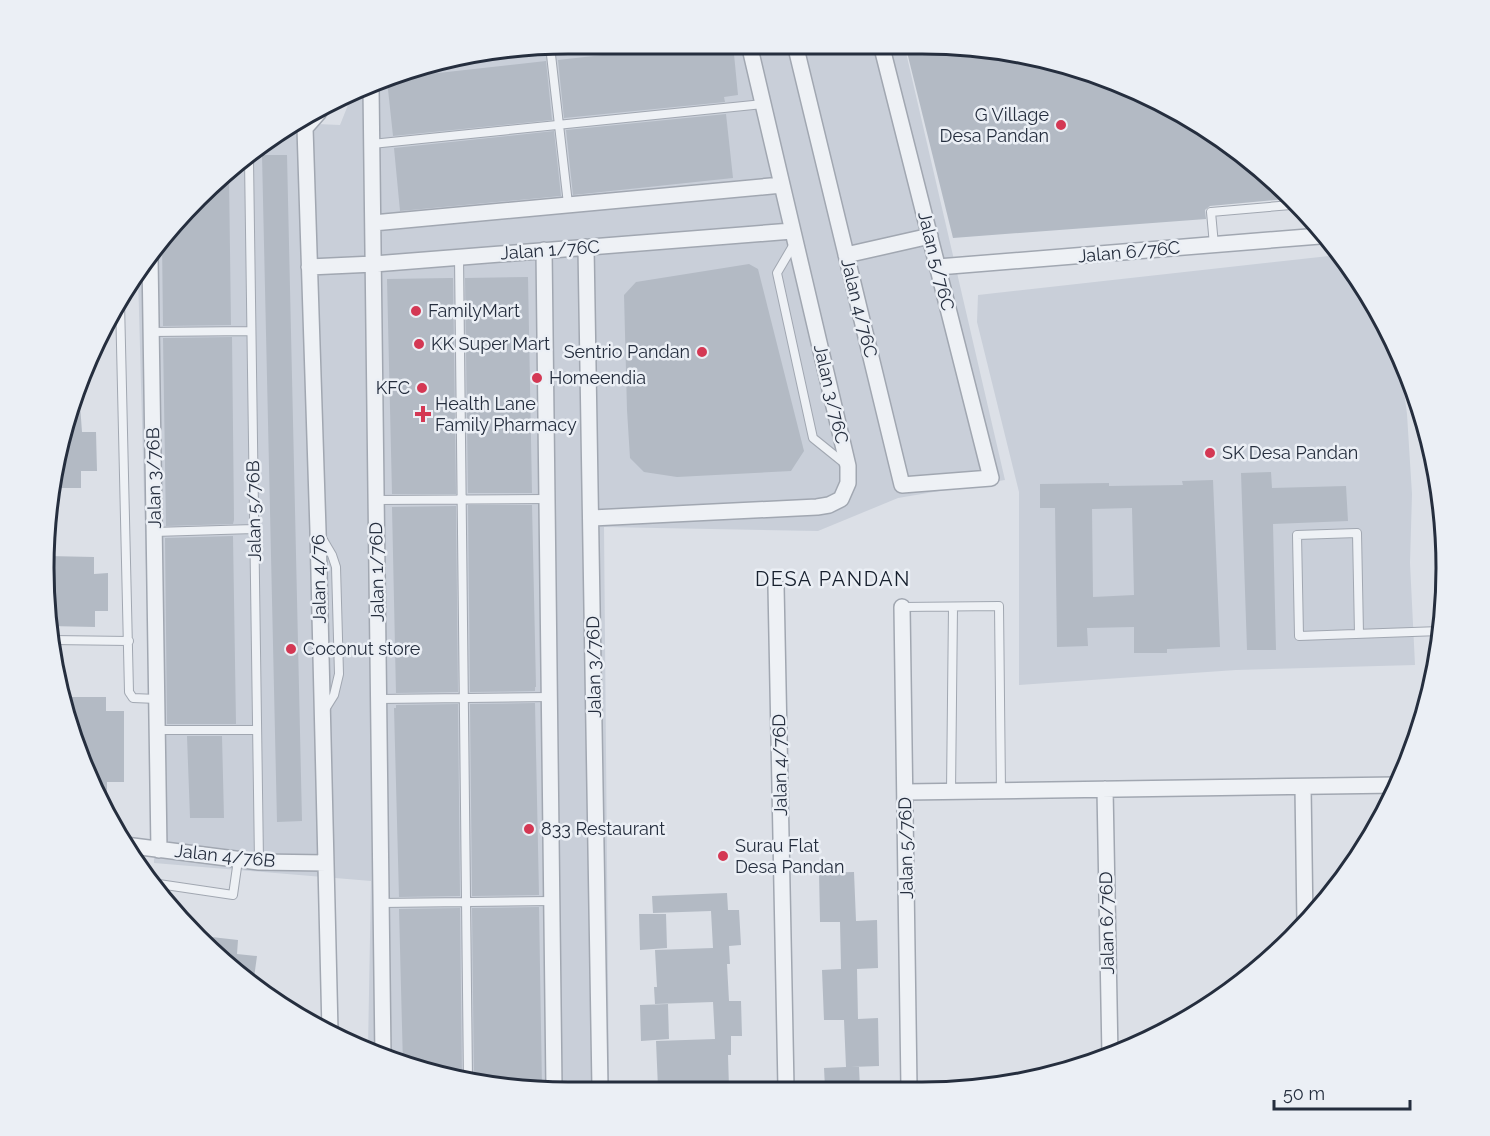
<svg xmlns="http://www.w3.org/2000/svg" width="1490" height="1136" viewBox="0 0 1490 1136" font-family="Raleway,sans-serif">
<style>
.built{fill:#c9cfd9}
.building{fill:#b3bac4;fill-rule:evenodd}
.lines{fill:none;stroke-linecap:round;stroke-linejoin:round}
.lane-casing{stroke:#a1a7b1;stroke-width:10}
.street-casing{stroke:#a1a7b1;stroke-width:18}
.lane{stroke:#eef1f5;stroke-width:8}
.street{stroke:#eef1f5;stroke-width:15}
.poi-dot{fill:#d43854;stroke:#ebeff5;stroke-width:2}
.labels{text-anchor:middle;stroke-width:5;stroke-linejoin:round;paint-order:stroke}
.poi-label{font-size:18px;fill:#252e3e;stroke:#ebeff5;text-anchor:start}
.street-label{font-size:18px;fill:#252e3e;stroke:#ebeff5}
.neighbourhood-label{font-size:20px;letter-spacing:1.5px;fill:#17202e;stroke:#ebeff5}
.rim{fill:none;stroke:#252e3e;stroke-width:3}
</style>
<rect width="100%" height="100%" fill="#dce0e7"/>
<path class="built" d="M 568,44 L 904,44 L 1005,480 L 898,498 L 818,531 L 604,527 L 609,1088 L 499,1088 L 399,1065 L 368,1049 L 371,881 L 154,863 L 138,275 L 174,222 L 294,123 L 340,125 L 352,95 L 432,61 Z
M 1338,255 L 1358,276 L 1399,353 L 1407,414 L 1412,494 L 1410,563 L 1415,665 L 1236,670 L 1019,685 L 1019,492 L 977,322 L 978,295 Z"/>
<path class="building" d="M 701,44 L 733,44 L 738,95 L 724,97 L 725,102 L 564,118 L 558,60 Z
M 905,44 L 956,45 L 1058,61 L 1154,98 L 1241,152 L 1286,199 L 1210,206 L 1205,210 L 1206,219 L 953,238 Z
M 546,61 L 552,120 L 393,136 L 387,80 L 393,78 Z
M 726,114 L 733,178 L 573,195 L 566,130 Z
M 554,131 L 561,196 L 400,211 L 394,148 Z
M 262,155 L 287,155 L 302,821 L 277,822 Z
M 229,177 L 231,325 L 163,326 L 162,240 L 174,222 Z
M 749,264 L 758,269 L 804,451 L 791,471 L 677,477 L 644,472 L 630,458 L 627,410 L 624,295 L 636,282 Z
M 528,277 L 532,493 L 468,493 L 465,278 Z
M 450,278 L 453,278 L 456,494 L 392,494 L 387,279 Z
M 232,337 L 234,520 L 233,524 L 166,526 L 163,338 Z
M 79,391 L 82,432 L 96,432 L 97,471 L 81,471 L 81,488 L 56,488 L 56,479 L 53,479 L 54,465 Z
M 1271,472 L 1272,488 L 1346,486 L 1348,521 L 1273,524 L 1276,650 L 1247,650 L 1241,473 Z
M 1213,480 L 1220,647 L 1167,649 L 1167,653 L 1134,653 L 1134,627 L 1087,628 L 1088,646 L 1057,647 L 1055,508 L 1040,508 L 1040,484 L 1109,483 L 1109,486 L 1183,485 L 1182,481 ZM 1132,508 L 1134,595 L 1093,597 L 1092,509 Z
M 468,505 L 532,505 L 536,687 L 535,687 L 535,691 L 470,692 Z
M 456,506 L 458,692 L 396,693 L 392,507 Z
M 233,536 L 236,724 L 167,724 L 165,538 Z
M 48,556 L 94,557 L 94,574 L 108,573 L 108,611 L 95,611 L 95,627 L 49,626 L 45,602 Z
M 70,697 L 106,697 L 106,711 L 124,711 L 124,782 L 107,782 L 107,810 L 71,737 L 66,712 L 69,712 Z
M 535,703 L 539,895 L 472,896 L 470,704 Z
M 458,704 L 460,896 L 399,897 L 394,708 L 396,708 L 396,705 Z
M 187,736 L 222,736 L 224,818 L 190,818 Z
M 854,872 L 856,921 L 877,920 L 878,968 L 857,969 L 858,1019 L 878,1018 L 879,1066 L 851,1067 L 859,1067 L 860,1088 L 825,1088 L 824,1068 L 846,1067 L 844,1020 L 824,1020 L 822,970 L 841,969 L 840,922 L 820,922 L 819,873 Z
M 727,893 L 728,910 L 739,910 L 741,945 L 729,946 L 730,964 L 727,964 L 729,1001 L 741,1001 L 742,1036 L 731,1036 L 731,1055 L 728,1055 L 729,1088 L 658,1088 L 656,1041 L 715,1039 L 713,1002 L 655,1004 L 654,987 L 657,987 L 655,950 L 713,948 L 711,911 L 653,913 L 652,896 Z
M 539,907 L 542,1088 L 499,1088 L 474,1082 L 472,908 Z
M 460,908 L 462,1079 L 403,1065 L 399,909 Z
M 639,914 L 666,914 L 667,948 L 640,950 Z
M 194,935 L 238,940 L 237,954 L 257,956 L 253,985 Z
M 668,1004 L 669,1039 L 641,1041 L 640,1005 Z"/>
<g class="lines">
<g class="lane-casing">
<path id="lane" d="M 550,46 L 568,204
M 288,128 L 305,128
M 372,144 L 763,104
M 249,160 L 259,862
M 794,244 L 777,273 L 813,438 L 844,463
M 1214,245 L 1211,212 L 1291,205
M 459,257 L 468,1081
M 120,302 L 129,692 L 133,698 L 157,699
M 151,332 L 251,331
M 377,500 L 547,499
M 154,532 L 254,529
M 322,538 L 332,555 L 336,567 L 339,674 L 334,695 L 324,711
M 902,607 L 999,606 L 1001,791
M 1359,634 L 1357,533 L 1297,535 L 1299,636 L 1440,631
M 52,640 L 129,641
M 379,699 L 549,697
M 157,730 L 256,730
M 951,792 L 953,607
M 152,883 L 233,895 L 238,860
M 381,903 L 551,901"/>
</g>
<g class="street-casing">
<path id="street" d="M 795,44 L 902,485 L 991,478 L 881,44
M 371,87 L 383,1057
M 300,118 L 305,128 L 318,531 L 330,1031
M 305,128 L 319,112 L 319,109
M 373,223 L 782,185
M 586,247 L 600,1088
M 544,250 L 554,1088
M 846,255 L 930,236
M 150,257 L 159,850
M 309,267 L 374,264 L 792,231
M 938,267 L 1320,236
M 592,518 L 817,507 L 829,505 L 841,499 L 848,483 L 848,466 L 749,44
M 776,586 L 786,1088
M 902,607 L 909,1088
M 1303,787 L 1305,924
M 1105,789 L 1110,1056
M 905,792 L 1398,785
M 125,845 L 259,862 L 326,863"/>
</g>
<use href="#lane" class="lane"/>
<use href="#street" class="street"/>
</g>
<g class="poi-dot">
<circle cx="1061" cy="125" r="6"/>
<circle cx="416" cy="311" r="6"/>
<circle cx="419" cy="344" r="6"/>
<circle cx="702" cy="352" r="6"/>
<circle cx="537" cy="378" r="6"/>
<circle cx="422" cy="388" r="6"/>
<path d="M420 405h6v6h6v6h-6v6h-6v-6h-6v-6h6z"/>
<circle cx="1210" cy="453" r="6"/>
<circle cx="291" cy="649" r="6"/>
<circle cx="529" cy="829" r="6"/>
<circle cx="723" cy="856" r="6"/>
</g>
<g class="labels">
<g class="poi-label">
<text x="1049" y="121" text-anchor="end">G Village<tspan x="1049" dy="21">Desa Pandan</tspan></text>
<text x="428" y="317">FamilyMart</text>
<text x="431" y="350">KK Super Mart</text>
<text x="690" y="358" text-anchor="end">Sentrio Pandan</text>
<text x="549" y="384">Homeendia</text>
<text x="410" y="394" text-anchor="end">KFC</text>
<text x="435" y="410">Health Lane<tspan x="435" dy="21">Family Pharmacy</tspan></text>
<text x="1222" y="459">SK Desa Pandan</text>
<text x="303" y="655">Coconut store</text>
<text x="541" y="835">833 Restaurant</text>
<text x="735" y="852">Surau Flat<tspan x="735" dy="21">Desa Pandan</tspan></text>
</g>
<g class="street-label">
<text transform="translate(550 250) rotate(-4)" y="6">Jalan 1/76C</text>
<text transform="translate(1129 252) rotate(-5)" y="6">Jalan 6/76C</text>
<text transform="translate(936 261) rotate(76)" y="6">Jalan 5/76C</text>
<text transform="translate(859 308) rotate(76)" y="6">Jalan 4/76C</text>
<text transform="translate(831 394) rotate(77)" y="6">Jalan 3/76C</text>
<text transform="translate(154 478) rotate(-91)" y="6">Jalan 3/76B</text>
<text transform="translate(254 511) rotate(-91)" y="6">Jalan 5/76B</text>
<text transform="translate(377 572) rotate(-91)" y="6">Jalan 1/76D</text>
<text transform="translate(319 579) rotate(-91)" y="6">Jalan 4/76</text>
<text transform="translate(594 667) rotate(-91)" y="6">Jalan 3/76D</text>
<text transform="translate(780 765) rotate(-91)" y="6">Jalan 4/76D</text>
<text transform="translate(906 848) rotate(-91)" y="6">Jalan 5/76D</text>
<text transform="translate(225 856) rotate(6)" y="6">Jalan 4/76B</text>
<text transform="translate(1107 923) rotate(-91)" y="6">Jalan 6/76D</text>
</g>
<g class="neighbourhood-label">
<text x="833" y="586">DESA PANDAN</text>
</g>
</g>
<path d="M0 0H1490V1136H0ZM568 54H922A514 514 0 0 1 1436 568V568A514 514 0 0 1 922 1082H568A514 514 0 0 1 54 568V568A514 514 0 0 1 568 54Z" fill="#ebeff5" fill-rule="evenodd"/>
<path class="rim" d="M568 54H922A514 514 0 0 1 1436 568V568A514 514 0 0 1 922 1082H568A514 514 0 0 1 54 568V568A514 514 0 0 1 568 54Z"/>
<path d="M1274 1100v9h136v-9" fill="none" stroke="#252e3e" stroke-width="3"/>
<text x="1283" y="1100" font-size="18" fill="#252e3e" stroke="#ebeff5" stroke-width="4.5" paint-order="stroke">50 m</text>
</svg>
